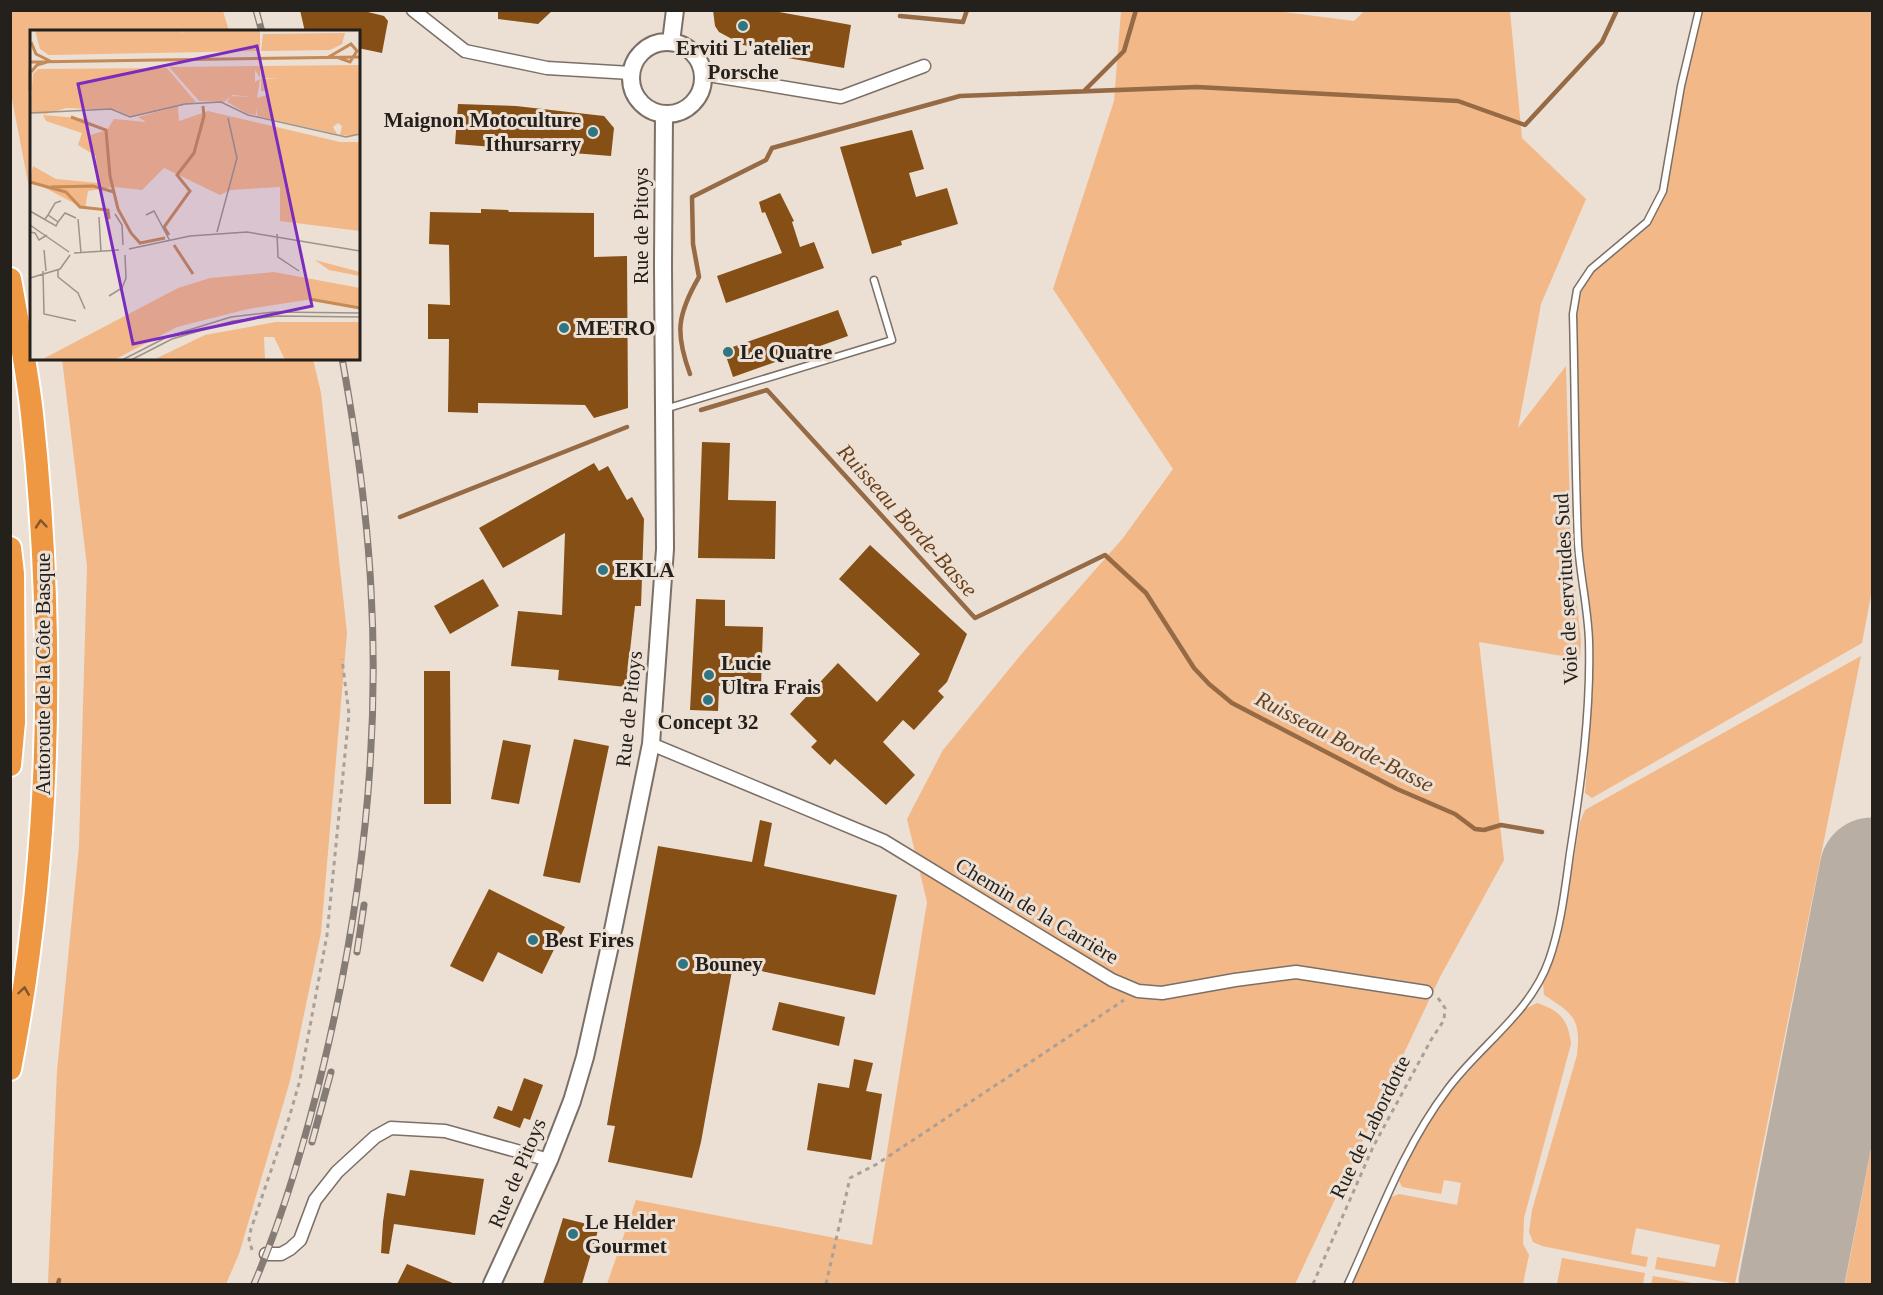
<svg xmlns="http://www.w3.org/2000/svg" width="1883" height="1295" viewBox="0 0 1883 1295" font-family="Georgia,serif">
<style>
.green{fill:#f2b887}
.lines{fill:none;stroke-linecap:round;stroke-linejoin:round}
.stream{stroke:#956a44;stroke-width:4.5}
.runway{stroke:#b8aea4;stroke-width:105}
.building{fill:#854f15}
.service-casing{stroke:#7b6f66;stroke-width:9}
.minor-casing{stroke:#7b6f66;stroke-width:15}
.tertiary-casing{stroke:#7b6f66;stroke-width:20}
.motorway-casing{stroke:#fff;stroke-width:26}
.path{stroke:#aaa097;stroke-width:3;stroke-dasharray:4.5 4.5;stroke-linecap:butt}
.service{stroke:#fff;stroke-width:6}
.minor{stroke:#fff;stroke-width:12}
.tertiary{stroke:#fff;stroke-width:16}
.motorway{stroke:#ef9843;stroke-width:22}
.rail-casing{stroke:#847c75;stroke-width:7}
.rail{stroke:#ecdfd4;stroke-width:4.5;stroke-dasharray:14;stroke-linecap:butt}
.oneway{stroke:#7f562e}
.poi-dot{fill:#2f7582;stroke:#ecdfd4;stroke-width:2}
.labels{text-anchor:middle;stroke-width:6;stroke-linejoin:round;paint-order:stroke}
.poi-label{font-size:21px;font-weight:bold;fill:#24201c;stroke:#ecdfd4;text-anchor:start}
.street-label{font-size:21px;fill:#24201c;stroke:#ecdfd4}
.water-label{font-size:22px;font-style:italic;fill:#694018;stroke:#ecdfd4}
.inset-river{fill:none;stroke:#c58a55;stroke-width:3}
.inset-road{fill:none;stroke:#9c938a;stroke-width:1.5}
.view{fill:#7b2cbf;fill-opacity:0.15;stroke:#7b2cbf;stroke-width:3}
.inset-edge{fill:none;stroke:#24201c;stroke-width:3}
</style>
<rect width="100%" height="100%" fill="#ecdfd4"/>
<path class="green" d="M 1269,10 L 1354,21 L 1364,11 L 1510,11 L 1522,138 L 1586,199 L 1541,304 L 1518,428 L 1566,366 L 1571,547 L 1581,641 L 1580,659 L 1479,642 L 1504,860 L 1440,977 L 1295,1284 L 607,1284 L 636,1200 L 872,1245 L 927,902 L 907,819 L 943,750 L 1024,651 L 1123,538 L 1173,469 L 1053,289 L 1114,101 L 1121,11 Z
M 10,11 L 223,11 L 229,31 L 32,32 L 31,198 L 11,94 Z
M 1703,11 L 1872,11 L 1872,590 L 1862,643 L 1592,798 L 1585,793 L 1593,688 L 1593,631 L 1582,544 L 1576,326 L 1579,299 L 1584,284 L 1595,270 L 1647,228 L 1667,190 L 1682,90 Z
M 62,359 L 313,359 L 321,393 L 347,633 L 321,933 L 290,1081 L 239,1254 L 226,1284 L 48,1284 L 57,1071 L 79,846 L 87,566 Z
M 1861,656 L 1735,1284 L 1655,1269 L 1657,1257 L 1715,1267 L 1720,1245 L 1636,1228 L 1631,1254 L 1648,1257 L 1646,1267 L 1542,1246 L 1533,1242 L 1529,1232 L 1532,1210 L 1577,1055 C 1581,1019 1574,1014 1544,995 L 1543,982 L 1554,956 L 1564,914 L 1580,822 L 1585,810 Z
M 1537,1003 C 1561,1011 1568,1020 1571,1044 L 1524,1218 L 1523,1244 L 1529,1255 L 1523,1284 L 1351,1284 L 1391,1197 L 1399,1194 L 1457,1205 L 1461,1183 L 1444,1180 L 1441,1194 L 1402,1187 L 1399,1181 L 1420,1136 L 1444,1099 L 1525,1009 Z
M 1872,1144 L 1872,1284 L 1845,1284 Z
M 1562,1258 L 1645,1273 L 1643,1284 L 1557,1284 Z
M 1653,1276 L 1698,1284 L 1651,1284 Z"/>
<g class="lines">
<path class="stream" d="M 900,16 L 963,22 L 967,10
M 1084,91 L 1124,51 L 1136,10
M 690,374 C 675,333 677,315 699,277 L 693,244 L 692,197 L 766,160 L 772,148 L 960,96 L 1197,87 L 1458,101 L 1525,125 L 1602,42 L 1617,10
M 701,410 L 767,390 L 975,618 L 1105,555 L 1146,593 L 1194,668 L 1209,684 L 1232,703 L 1397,789 L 1455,814 L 1475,829 L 1484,830 L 1501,825 L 1542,832
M 400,517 L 627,427
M 58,1284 L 59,1280"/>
<path class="runway" d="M 1791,1284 L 1872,870"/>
</g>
<path class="building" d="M 300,10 L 360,10 L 384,16 L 388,21 L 382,53 L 358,48 L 358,32 L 305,32 Z
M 498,10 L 553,10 L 538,24 L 498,19 Z
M 713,10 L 768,10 L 851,25 L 844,68 L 771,55 L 772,50 L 743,45 L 719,32 L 715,26 Z
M 458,104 L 516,106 L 604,116 L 614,128 L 611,156 L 455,144 Z
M 912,130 L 924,169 L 909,173 L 916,197 L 947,188 L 958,224 L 901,241 L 902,245 L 872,254 L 840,147 Z
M 780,193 L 794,221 L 792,222 L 800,247 L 814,242 L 824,268 L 726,303 L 717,276 L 782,253 L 765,212 L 762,213 L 759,202 Z
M 481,209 L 508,210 L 509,212 L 594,213 L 594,257 L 627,256 L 628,408 L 594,418 L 585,405 L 478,403 L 478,413 L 448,412 L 449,339 L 428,339 L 428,304 L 450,305 L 449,245 L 429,244 L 430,212 L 481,213 Z
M 838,310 L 848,336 L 733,377 L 724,350 Z
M 702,442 L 730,443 L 728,500 L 776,501 L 775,559 L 698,558 Z
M 594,463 L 599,471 L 608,466 L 627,500 L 632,497 L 644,519 L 641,606 L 635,606 L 626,687 L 558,680 L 559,670 L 511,666 L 518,611 L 562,615 L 565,533 L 503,568 L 479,528 Z
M 870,545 L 967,634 L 947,682 L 938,691 L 944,697 L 914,730 L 903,720 L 883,742 L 915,775 L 886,805 L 835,759 L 830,765 L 811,747 L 817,741 L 790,714 L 838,663 L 877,702 L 920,654 L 839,579 Z
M 483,579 L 499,606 L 450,634 L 434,606 Z
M 696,599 L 725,600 L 725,626 L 763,627 L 761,686 L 719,686 L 718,711 L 690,710 Z
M 424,671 L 450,671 L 451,804 L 424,804 Z
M 574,739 L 609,746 L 580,883 L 543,876 Z
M 503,740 L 531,745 L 519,804 L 491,799 Z
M 760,820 L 772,823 L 764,866 L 897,895 L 875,995 L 733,965 L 701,1142 L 692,1178 L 608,1162 L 615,1126 L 607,1125 L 610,1107 L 658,846 L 752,862 Z
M 489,889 L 565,927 L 542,974 L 498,952 L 483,982 L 450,966 Z
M 779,1002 L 845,1017 L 839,1046 L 772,1030 Z
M 854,1059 L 873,1063 L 866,1091 L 882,1094 L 871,1160 L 807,1150 L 818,1083 L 849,1088 Z
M 524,1078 L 543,1085 L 530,1120 L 524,1118 L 520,1128 L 493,1118 L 498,1106 L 512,1111 Z
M 410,1170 L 484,1179 L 475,1235 L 394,1224 L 389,1254 L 381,1253 L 383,1222 L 387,1193 L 405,1196 Z
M 563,1218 L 599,1227 L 582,1284 L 543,1284 Z
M 407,1264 L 455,1284 L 397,1284 Z"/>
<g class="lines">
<g class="service-casing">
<path id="service" d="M 665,409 L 892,340 L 874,280
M 1348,1284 C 1378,1219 1403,1148 1447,1090 C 1479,1046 1530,1014 1549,960 C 1561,926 1565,889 1570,853 C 1581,783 1591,712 1589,641 C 1588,608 1580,576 1578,543 C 1575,467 1575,390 1573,314 L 1577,290 L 1591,269 L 1647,222 L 1663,191 L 1681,86 L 1699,10"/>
</g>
<g class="minor-casing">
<path id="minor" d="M 413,10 L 465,51 L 547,68 L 631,73
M 702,74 L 841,97 L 924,66
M 651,744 L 884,841 L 1112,980 L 1138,991 L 1162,993 L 1235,980 L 1296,972 L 1426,992
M 266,1254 L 281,1254 L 290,1249 L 300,1240 L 315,1200 L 337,1172 L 375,1137 L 391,1128 L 445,1131 L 549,1160"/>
</g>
<g class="tertiary-casing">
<path id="tertiary" d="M 671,42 L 675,10
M631 78a36 36 0 1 1 72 0a36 36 0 1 1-72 0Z
M 492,1284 L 549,1160 L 572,1101 L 585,1057 L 609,950 L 651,744 L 665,549 L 663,265 L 664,114"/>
</g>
<g class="motorway-casing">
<path id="motorway" d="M 10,279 C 18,324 27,369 32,414 C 55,632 52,853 10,1069
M 10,548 L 13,574 L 14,722 L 10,765"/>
</g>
<path class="path" d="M 252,1250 L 249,1239 L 251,1229 L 289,1118 L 300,1080 L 327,935 L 349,714 L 342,659
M 826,1284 L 850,1178 L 877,1164 L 1124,1000
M 1313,1284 L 1373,1147 L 1431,1040 L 1444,1020 L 1445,1008 L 1438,998"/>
<use href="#service" class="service"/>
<use href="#minor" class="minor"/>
<use href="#tertiary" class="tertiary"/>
<use href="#motorway" class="motorway"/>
<g class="rail-casing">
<path id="rail" d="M 256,10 L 262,32
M 357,952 L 364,905
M 312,1142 L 331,1072
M 254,1284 C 284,1214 306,1138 324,1063 C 361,908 380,748 371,589 C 367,511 356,435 342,358"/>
</g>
<use href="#rail" class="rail"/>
</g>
<defs><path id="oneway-chevron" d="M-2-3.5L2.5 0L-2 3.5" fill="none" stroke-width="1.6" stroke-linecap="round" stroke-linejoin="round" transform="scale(1.5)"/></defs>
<g class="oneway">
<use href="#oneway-chevron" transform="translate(41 524) rotate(-95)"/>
<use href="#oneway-chevron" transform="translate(24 991) rotate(-82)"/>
</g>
<g class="poi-dot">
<circle cx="743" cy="26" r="6"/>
<circle cx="593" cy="132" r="6"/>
<circle cx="564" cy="328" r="6"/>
<circle cx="728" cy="352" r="6"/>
<circle cx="603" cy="570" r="6"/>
<circle cx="709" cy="675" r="6"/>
<circle cx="708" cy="700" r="6"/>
<circle cx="533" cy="940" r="6"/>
<circle cx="683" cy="964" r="6"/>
<circle cx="573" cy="1234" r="6"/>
</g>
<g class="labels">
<g class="poi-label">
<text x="743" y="55" text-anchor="middle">Erviti L'atelier<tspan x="743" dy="24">Porsche</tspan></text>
<text x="581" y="127" text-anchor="end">Maignon Motoculture<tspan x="581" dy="24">Ithursarry</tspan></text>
<text x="576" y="335">METRO</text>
<text x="740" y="359">Le Quatre</text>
<text x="615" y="577">EKLA</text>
<text x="721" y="670">Lucie<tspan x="721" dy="24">Ultra Frais</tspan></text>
<text x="708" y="729" text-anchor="middle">Concept 32</text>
<text x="545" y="947">Best Fires</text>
<text x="695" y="971">Bouney</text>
<text x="585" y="1229">Le Helder<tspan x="585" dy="24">Gourmet</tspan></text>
</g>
<g class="street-label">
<text transform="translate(641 226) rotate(-90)" y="7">Rue de Pitoys</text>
<text transform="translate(1566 589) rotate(-93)" y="7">Voie de servitudes Sud</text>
<text transform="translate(43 674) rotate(-90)" y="7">Autoroute de la Côte Basque</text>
<text transform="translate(629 709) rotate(-84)" y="7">Rue de Pitoys</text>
<text transform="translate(1037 911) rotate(31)" y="7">Chemin de la Carrière</text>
<text transform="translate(1370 1127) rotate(-64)" y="7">Rue de Labordotte</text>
<text transform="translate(517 1173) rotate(-67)" y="7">Rue de Pitoys</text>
</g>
<g class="water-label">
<text transform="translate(908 520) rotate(48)" y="8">Ruisseau Borde-Basse</text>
<text transform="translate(1345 741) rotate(27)" y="8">Ruisseau Borde-Basse</text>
</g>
</g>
<g transform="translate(30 30)">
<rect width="330" height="330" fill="#ecdfd4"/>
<path d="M 5,0 L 151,0 L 152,4 L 153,0 L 230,0 L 230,21 L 19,25 L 10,19 ZM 315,3 L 312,14 L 300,20 L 231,21 L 233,4 ZM 330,35 L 330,103 L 320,106 L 310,105 L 312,96 L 308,93 L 303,97 L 307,104 L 227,86 L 227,77 L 226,85 L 218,84 L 197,72 L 201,66 L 223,67 L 203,65 L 194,72 L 169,71 L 139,37 L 230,36 L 230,48 L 225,40 L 225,52 L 230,49 L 227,68 L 237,65 L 236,61 L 231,61 L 231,49 L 249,49 L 231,48 L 231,36 ZM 137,38 L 166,72 L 102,87 L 86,80 L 36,78 L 16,84 L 0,83 L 3,44 L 8,39 ZM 148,76 L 149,91 L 178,81 L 310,112 L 330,112 L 330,201 L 250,191 L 250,157 L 201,160 L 190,165 L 134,138 L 112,160 L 84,157 L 58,161 L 55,179 L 0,150 L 3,136 L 26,149 L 68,153 L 66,126 L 48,115 L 52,103 L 16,91 L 13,85 L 58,89 L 60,105 L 77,100 L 84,89 L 116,92 L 108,87 ZM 285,230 L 330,242 L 330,246 L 299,240 ZM 244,242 L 330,258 L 330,278 L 283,269 L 218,279 L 147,297 L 84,330 L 11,330 L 148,258 L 180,248 ZM 246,292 L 330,292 L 330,330 L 255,330 L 244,307 L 234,307 L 235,330 L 123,330 L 175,305 Z" fill="#f2b887"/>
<path class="inset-river" d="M 1,12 L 6,24 L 22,32M 297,28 L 321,14 L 327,21 L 320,32 L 309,28M 0,32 L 330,27M 1,42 L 7,35 L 17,32M 0,61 L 0,40M 41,87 L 76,100 L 80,146 L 88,179 L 101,203 L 110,213 L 135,208M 0,152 L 36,162 L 50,177 L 78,180 L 79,189M 21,157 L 63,156 L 84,162M 139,205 L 134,197 L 160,161 L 147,145 L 164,123 L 174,86 L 173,76M 144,215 L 163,244M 279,269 L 330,278"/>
<path class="inset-road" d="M 0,83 L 81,79 L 100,87 L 155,74 L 191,72 L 218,85 L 316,107 L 330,104M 0,181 L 26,196 L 28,192 L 18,185 L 15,189M 85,184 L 92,195 L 93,215M 18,185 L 25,173 L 31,171M 116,185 L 124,181 L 140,211M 69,187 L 71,222M 48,189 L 51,223M 28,192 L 35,183 L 46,188M 0,195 L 39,222M 0,202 L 5,203 L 9,210 L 17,205M 187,202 L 207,128 L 198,88M 247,204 L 248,227 L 269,241M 99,219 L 160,206 L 217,202 L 330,221M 14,220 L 16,241M 44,223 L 89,220M 28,240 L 28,247 L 48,263 L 55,279M 13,241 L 14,284 L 46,291M 0,248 L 30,239 L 40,225M 79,266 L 92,258 L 96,248 L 95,225M 92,330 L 139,306 L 201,287 L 244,282 L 330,283M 101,330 L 142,309 L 203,291 L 248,286 L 330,287"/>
<path class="view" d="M 227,16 L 282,276 L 103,314 L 48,54 Z"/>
<rect width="330" height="330" class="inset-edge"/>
</g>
<rect width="1883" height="1295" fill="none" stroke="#24201c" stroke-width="24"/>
</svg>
